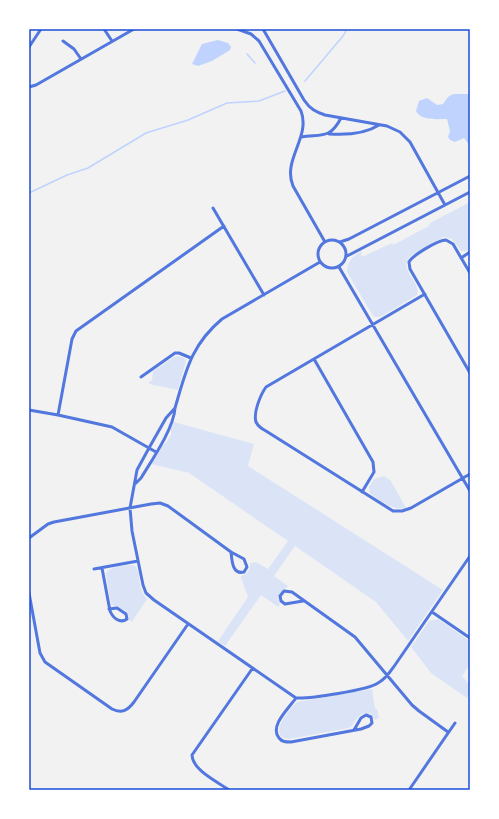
<svg xmlns="http://www.w3.org/2000/svg" width="499" height="819" viewBox="0 0 499 819" font-family="'Open Sans',sans-serif">
<style>
.green{fill:#dbe4f7}
.water{fill:#bfd3fe}
.lines{fill:none;stroke-linecap:round;stroke-linejoin:round}
.stream{stroke:#bfd3fe;stroke-width:1.5}
.minor{stroke:#5277de;stroke-width:3}
.neatline{fill:none;stroke:#1d4ed8;stroke-width:1.5}
</style>
<rect width="100%" height="100%" fill="#f2f2f2"/>
<path class="green" d="M 470,202 L 470,250 L 466,251 L 461,251 L 452,239 L 444,237 L 412,255 C 395,269 422,281 417,295 L 380,317 L 375,317 L 373,316 L 347,272 C 347,261 354,255 362,251 L 361,256 L 364,256 L 392,243 L 393,245 L 429,226 L 430,223 Z
M 179,356 L 184,358 L 186,361 L 178,390 L 149,384 L 149,382 L 152,380 L 153,371 L 174,357 Z
M 174,422 L 254,444 L 248,466 L 443,590 L 408,641 L 376,602 L 295,546 L 274,576 L 288,586 C 283,592 275,593 280,604 L 278,607 L 261,595 L 225,646 L 218,641 L 248,597 L 241,578 L 241,576 C 248,574 251,569 250,563 L 256,562 L 268,569 L 288,541 L 189,473 L 151,464 L 162,446 L 166,443 L 171,435 L 171,429 Z
M 384,476 L 391,481 L 406,508 C 393,511 379,501 370,493 L 369,487 L 374,479 Z
M 130,565 C 132,565 134,565 136,567 C 141,575 137,588 147,599 L 132,622 L 129,620 C 130,607 118,610 111,604 L 106,575 C 108,566 122,566 130,565 Z
M 438,619 L 470,641 L 470,664 L 462,676 L 470,685 L 470,693 L 467,698 L 431,673 L 411,647 L 429,621 Z
M 372,689 L 375,709 L 377,709 L 379,718 L 375,720 L 371,714 C 358,710 357,722 349,728 L 289,739 C 266,737 289,709 297,702 Z"/>
<path class="water" d="M 218,40 L 228,43 L 231,47 L 230,50 L 212,61 L 198,66 L 192,64 L 202,44 Z
M 453,94 L 470,94 L 470,146 L 464,138 L 455,142 L 450,140 L 448,137 L 450,131 L 447,119 C 437,119 421,121 416,111 L 419,101 L 427,98 L 437,105 L 443,104 L 448,97 Z"/>
<g class="lines">
<path class="stream" d="M 247,54 L 255,63
M 305,81 L 343,36 L 347,29
M 29,193 L 67,175 L 88,168 L 146,133 L 188,120 L 227,103 L 259,101 L 285,91"/>
<path class="minor" d="M 104,29 L 112,41
M 237,29 L 251,34 L 259,41 L 301,111 C 311,137 282,160 293,186 L 325,242
M 263,29 L 304,100 C 310,109 316,112 325,115 L 387,126 L 400,132 L 410,142 L 445,205
M 63,41 L 74,49 L 81,59
M 29,47 L 41,29
M 29,87 L 36,85 L 134,29
M 329,134 C 344,135 365,134 379,125
M 301,137 C 323,134 330,139 341,118
M 213,208 L 264,295
M318 254a14 14 0 1 1 28 0a14 14 0 1 1-28 0Z
M 340,242 L 349,239 L 470,176
M 347,256 L 470,192
M 461,258 L 470,252
M 339,267 L 470,491
M 470,273 L 453,244 L 446,240 C 438,240 413,255 409,262 L 410,269 L 470,373
M 425,294 L 266,387 C 261,394 253,412 256,422 C 258,426 262,429 266,431 L 393,511 L 402,511 L 411,508 L 470,474
M 314,359 L 373,462 L 374,472 L 362,492
M 141,377 L 175,353 L 179,353 L 191,358
M 175,408 L 166,418 L 149,448 L 137,470 L 130,508 L 132,531 L 143,585 L 146,593 L 154,600 L 296,698 C 309,699 368,690 378,683 C 386,679 390,672 395,665 L 470,556
M 29,410 L 58,415 L 112,427 L 156,452
M 58,415 L 70,350 L 72,339 L 76,331 L 224,226
M 136,483 L 141,478 C 152,460 174,428 175,408 C 186,371 191,345 222,319 L 320,262
M 29,538 L 48,524 L 54,522 L 151,504 L 160,503 L 168,506 L 231,552 L 244,559 L 247,567 L 244,572 C 232,575 232,560 231,552
M 102,568 L 110,611 C 113,618 120,624 127,619 L 126,614 L 117,608 L 109,609
M 94,569 L 138,561
M 29,593 L 40,653 L 45,662 L 112,709 C 122,714 128,710 134,702 L 188,624
M 303,601 L 285,604 L 281,601 L 280,596 L 284,591 L 292,592 L 355,637 L 412,705 L 419,711 L 448,732
M 432,612 L 470,638
M 296,698 C 289,708 269,726 279,738 C 282,742 286,742 291,742 L 361,729 L 369,726 L 372,723 L 371,717 L 366,715 L 361,718 L 354,730
M 229,790 C 218,782 192,770 192,755 L 252,669
M 409,790 L 455,723"/>
</g>
<rect width="499" height="819" fill="none" stroke="#ffffff" stroke-width="60"/>
<rect x="30" y="30" width="439" height="759" class="neatline"/>
</svg>
